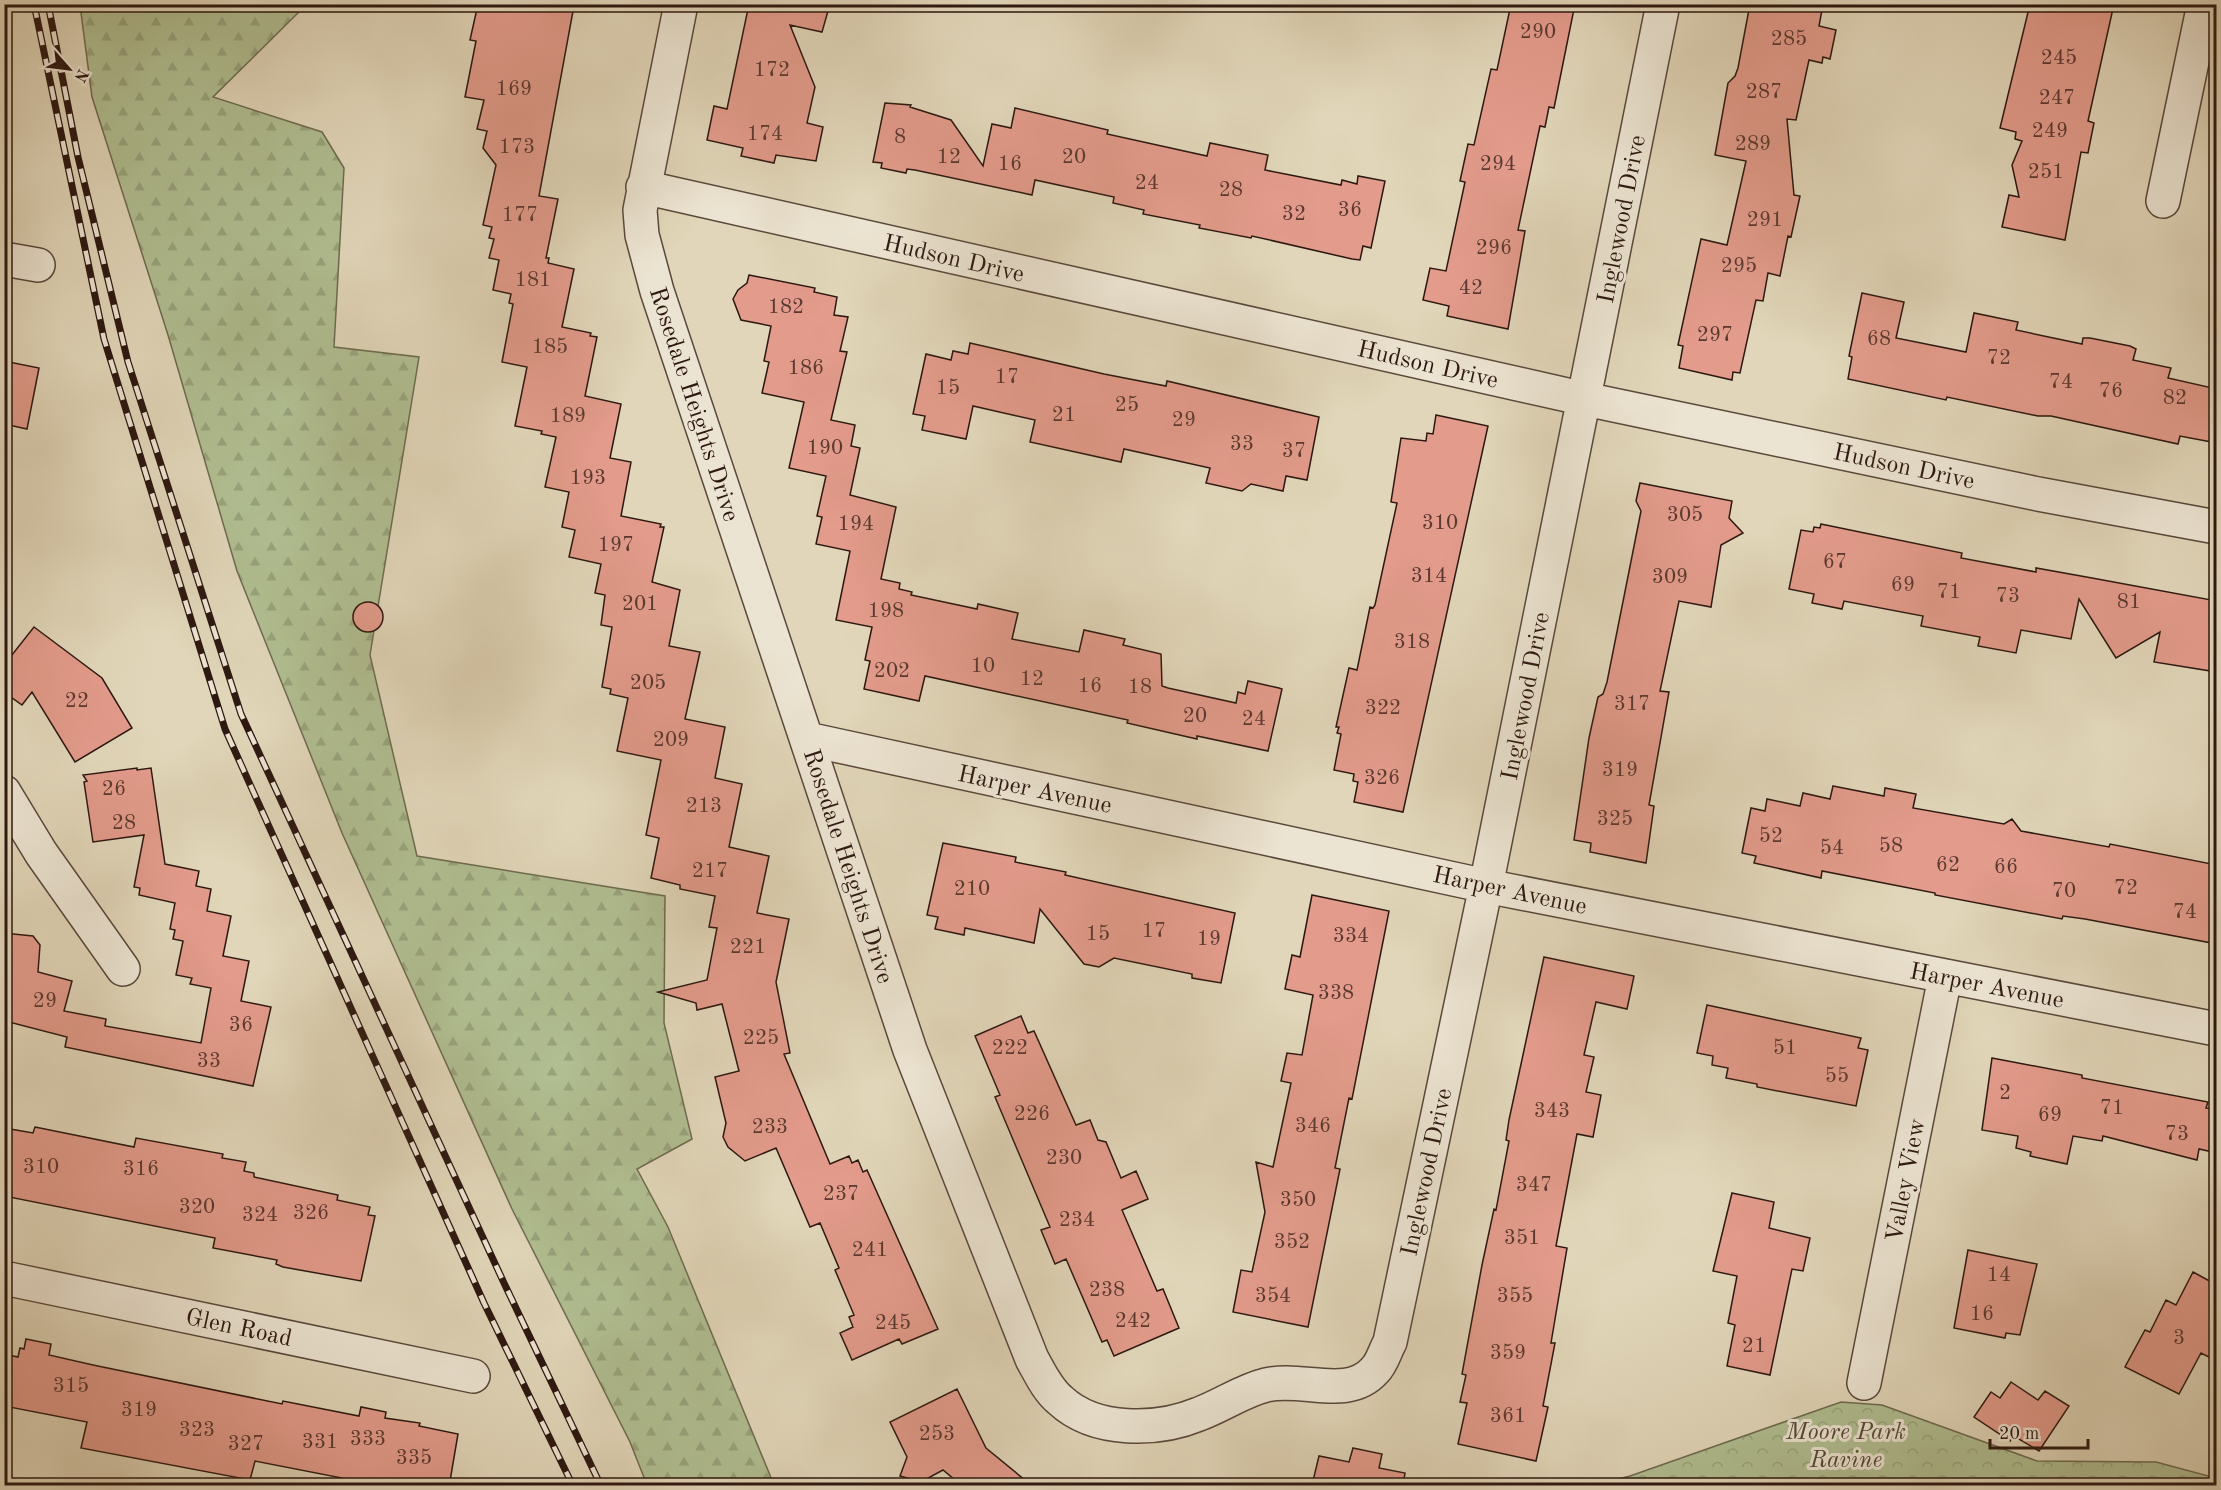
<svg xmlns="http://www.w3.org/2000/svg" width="2221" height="1490" viewBox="0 0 2221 1490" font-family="'Old Standard TT',serif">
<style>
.forest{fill:url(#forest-firs);stroke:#6e6b51;stroke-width:1.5}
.park{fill:url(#park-crowns);stroke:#6e6b51;stroke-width:1.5}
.building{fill:#e39b8b;stroke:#2d1811;stroke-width:1.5}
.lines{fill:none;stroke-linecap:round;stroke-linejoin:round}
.minor-casing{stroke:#5a483b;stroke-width:36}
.minor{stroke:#ece4d2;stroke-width:33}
.rail-casing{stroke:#2d1811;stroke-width:7}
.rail{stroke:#ece4d2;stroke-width:4.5;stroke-dasharray:14;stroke-linecap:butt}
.labels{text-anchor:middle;stroke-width:6;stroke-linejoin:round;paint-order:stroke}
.number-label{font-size:21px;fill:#5a3930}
.street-label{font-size:24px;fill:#2d1811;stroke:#ece4d2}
.park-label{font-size:24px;font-style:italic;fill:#544a37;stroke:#ece4d2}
</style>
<defs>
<pattern id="forest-firs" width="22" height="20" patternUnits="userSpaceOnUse" patternTransform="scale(1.5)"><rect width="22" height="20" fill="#b0be91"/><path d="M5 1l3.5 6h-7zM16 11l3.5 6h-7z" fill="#98a37c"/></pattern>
<pattern id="park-crowns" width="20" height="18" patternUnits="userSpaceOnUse" patternTransform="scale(1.5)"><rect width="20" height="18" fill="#b0be91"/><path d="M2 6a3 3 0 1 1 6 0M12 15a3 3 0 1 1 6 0" fill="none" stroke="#98a37c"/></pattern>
</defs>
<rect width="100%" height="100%" fill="#e1d6b9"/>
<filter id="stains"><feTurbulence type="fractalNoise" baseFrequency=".00333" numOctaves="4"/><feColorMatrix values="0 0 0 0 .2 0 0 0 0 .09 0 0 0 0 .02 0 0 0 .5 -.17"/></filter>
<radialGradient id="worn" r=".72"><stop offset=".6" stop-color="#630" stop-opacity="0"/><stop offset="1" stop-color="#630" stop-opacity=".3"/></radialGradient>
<path class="forest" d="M 80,5 L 303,5 L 303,8 L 213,97 L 322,132 L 344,168 L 334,347 L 419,357 L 370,655 L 417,856 L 665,896 L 664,1023 L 692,1139 L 637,1169 L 668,1227 L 774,1485 L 647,1485 L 630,1442 L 512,1209 L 342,833 L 237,571 L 168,335 L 92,97 Z"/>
<path class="park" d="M 1841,1402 L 1882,1405 L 2037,1461 L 2156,1462 L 2216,1478 L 2216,1485 L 1594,1485 L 1630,1476 Z"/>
<path class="building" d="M 478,4 L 544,4 L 573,11 L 539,196 L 558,199 L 546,258 L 549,258 L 548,263 L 574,269 L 562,327 L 591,333 L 590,336 L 597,337 L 585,396 L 621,404 L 610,458 L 631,462 L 621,516 L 661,524 L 660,527 L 664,527 L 652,582 L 680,590 L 669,646 L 700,652 L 685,719 L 725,727 L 715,778 L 742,784 L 729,847 L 769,856 L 757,913 L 789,919 L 776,982 L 790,1053 L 784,1054 L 830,1164 L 849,1156 L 852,1163 L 858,1160 L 863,1172 L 867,1170 L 938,1329 L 902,1344 L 899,1339 L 852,1360 L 840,1333 L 853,1327 L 849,1317 L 854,1315 L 835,1270 L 839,1268 L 820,1223 L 810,1227 L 776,1148 L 745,1161 L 728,1147 L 723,1137 L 726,1123 L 715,1077 L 739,1071 L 722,1004 L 697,1010 L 696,1003 L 658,992 L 707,980 L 717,928 L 709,927 L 715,896 L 680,889 L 680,885 L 651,878 L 659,838 L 646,835 L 661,760 L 617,751 L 628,698 L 610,694 L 611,689 L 602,687 L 612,627 L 601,625 L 605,595 L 595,593 L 601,564 L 569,557 L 575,530 L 562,527 L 569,492 L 545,487 L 556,437 L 541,434 L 542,431 L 515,426 L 527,367 L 502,362 L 513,304 L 509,303 L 511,294 L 493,290 L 499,260 L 489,258 L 494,239 L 489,238 L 492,227 L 483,225 L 496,165 L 483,148 L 487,131 L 477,129 L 484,100 L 465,97 L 476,41 L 470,40 Z
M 749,4 L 830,4 L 822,32 L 790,25 L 815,87 L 807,123 L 823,127 L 816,161 L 776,155 L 774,163 L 741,156 L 743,148 L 707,140 L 714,106 L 727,109 Z
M 1511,4 L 1575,4 L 1554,108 L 1549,107 L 1545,127 L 1540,126 L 1518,230 L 1525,231 L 1508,329 L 1447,316 L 1449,306 L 1423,300 L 1430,268 L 1446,271 L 1465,182 L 1460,181 L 1468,144 L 1474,145 L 1491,69 L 1497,70 Z
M 1750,4 L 1797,4 L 1822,10 L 1819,26 L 1836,30 L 1830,59 L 1823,57 L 1822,63 L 1809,60 L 1796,120 L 1787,119 L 1794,195 L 1800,196 L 1791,237 L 1788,236 L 1780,276 L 1768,273 L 1763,301 L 1756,300 L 1740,373 L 1733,372 L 1732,380 L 1679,368 L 1683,346 L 1678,345 L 1701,239 L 1727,245 L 1746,161 L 1715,155 L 1728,83 L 1735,76 L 1738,68 Z
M 2030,4 L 2114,4 L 2088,121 L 2094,123 L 2088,153 L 2081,152 L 2065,240 L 2002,227 L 2009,195 L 2019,197 L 2012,165 L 2022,141 L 2015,139 L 2016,132 L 2000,128 Z
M 885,103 L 911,105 L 910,107 L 951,120 L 983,166 L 992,124 L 1011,128 L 1015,108 L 1108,130 L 1107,134 L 1207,156 L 1210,143 L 1268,155 L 1265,170 L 1341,185 L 1342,180 L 1357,184 L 1358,176 L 1385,181 L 1371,248 L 1363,246 L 1360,260 L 1352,259 L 1252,236 L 1251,238 L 1199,228 L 1200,225 L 1143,214 L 1144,210 L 1113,203 L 1114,197 L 1035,180 L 1032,195 L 915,170 L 907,169 L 906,173 L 881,168 L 882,163 L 873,162 Z
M 749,275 L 815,288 L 814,292 L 837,297 L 834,315 L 848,317 L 840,351 L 847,352 L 831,420 L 855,425 L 851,446 L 860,448 L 850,495 L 896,507 L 881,579 L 900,583 L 899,589 L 912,592 L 911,595 L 977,609 L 978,604 L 1018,613 L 1012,639 L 1079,652 L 1084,630 L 1125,639 L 1123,645 L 1161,654 L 1162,686 L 1168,688 L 1236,703 L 1238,692 L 1245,694 L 1248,681 L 1279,688 L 1282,689 L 1268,751 L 1197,736 L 1197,739 L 1127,723 L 1128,720 L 925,676 L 919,701 L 864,689 L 870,661 L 865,660 L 872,627 L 836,620 L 850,551 L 816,544 L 822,517 L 817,516 L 826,476 L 789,468 L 804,402 L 762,393 L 769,362 L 764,361 L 771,326 L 741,320 L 733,299 L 738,290 L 747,283 Z
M 1862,293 L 1904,302 L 1896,338 L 1966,352 L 1974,313 L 2018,322 L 2016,330 L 2082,344 L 2083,338 L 2090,338 L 2130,346 L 2136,349 L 2133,360 L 2171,368 L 2168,378 L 2217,389 L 2217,443 L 2180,436 L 2178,444 L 2051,416 L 2038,416 L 1947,397 L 1946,400 L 1848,379 L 1852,357 L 1849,356 Z
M 970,343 L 1104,374 L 1166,386 L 1167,381 L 1319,417 L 1307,480 L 1286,476 L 1283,491 L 1251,484 L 1242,491 L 1206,483 L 1210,468 L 1124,449 L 1121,462 L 1030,442 L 1035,420 L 973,406 L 966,439 L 922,430 L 925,416 L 913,414 L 926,354 L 951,360 L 953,351 L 968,354 Z
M 4,361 L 39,368 L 27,429 L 4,424 Z
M 1436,415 L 1488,426 L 1403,812 L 1354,802 L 1358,782 L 1353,781 L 1354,774 L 1334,770 L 1341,734 L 1337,733 L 1339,727 L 1336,727 L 1349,668 L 1357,670 L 1370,607 L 1373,608 L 1375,605 L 1397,503 L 1391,502 L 1401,438 L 1426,441 L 1427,433 L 1433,434 Z
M 1640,483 L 1732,501 L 1729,518 L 1743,533 L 1721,545 L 1711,607 L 1679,601 L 1660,691 L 1669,692 L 1649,805 L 1654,806 L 1646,863 L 1590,852 L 1591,843 L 1574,840 L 1589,738 L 1598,697 L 1603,694 L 1607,682 L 1641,511 L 1636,501 Z
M 1821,524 L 1962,553 L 1961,558 L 2036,572 L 2036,568 L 2092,578 L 2217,601 L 2217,672 L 2154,662 L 2160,632 L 2116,658 L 2079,599 L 2071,639 L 2021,630 L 2016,653 L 1978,646 L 1980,637 L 1921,626 L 1923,616 L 1844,601 L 1842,609 L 1812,603 L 1814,594 L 1789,589 L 1801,530 L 1813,532 L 1814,527 L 1820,528 Z
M353 617a15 15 0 1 1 30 0a15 15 0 1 1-30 0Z
M 34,627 L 102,678 L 132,728 L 75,762 L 32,692 L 22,705 L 4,692 L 4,665 Z
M 137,768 L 137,770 L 151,768 L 165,864 L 199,871 L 196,886 L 211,889 L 207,911 L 231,916 L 223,956 L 249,961 L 241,1001 L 271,1007 L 253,1086 L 65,1047 L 67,1037 L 5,1021 L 10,1001 L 4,1000 L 4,933 L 33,936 L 40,945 L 38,972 L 72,981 L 64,1011 L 106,1019 L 105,1026 L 201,1043 L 211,988 L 190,984 L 192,978 L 176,975 L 183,941 L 173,939 L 175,930 L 170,929 L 175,903 L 139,895 L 140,888 L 134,887 L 144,835 L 93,842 L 84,782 L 87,781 L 83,775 Z
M 1833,786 L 1884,796 L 1885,788 L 1916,794 L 1913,808 L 2004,824 L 2012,819 L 2021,831 L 2109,847 L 2110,844 L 2217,865 L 2217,944 L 2085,919 L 2063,916 L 2062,919 L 1935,895 L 1935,893 L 1822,871 L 1821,878 L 1754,863 L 1756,856 L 1742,853 L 1751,808 L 1765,811 L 1767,799 L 1800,806 L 1803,793 L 1830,799 Z
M 943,843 L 1016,857 L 1015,862 L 1066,872 L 1065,875 L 1235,913 L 1221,983 L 1192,978 L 1192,974 L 1114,958 L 1099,967 L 1084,964 L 1040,909 L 1034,943 L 965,928 L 964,935 L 935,929 L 938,917 L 927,915 Z
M 1312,895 L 1389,911 L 1352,1099 L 1349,1098 L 1335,1168 L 1340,1169 L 1308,1327 L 1233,1312 L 1241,1270 L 1252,1272 L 1265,1212 L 1256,1162 L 1273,1167 L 1291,1083 L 1281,1081 L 1287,1053 L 1302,1055 L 1313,995 L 1285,989 L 1292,955 L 1300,957 Z
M 1544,957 L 1634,976 L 1627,1009 L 1596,1002 L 1584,1055 L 1594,1057 L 1586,1092 L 1601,1095 L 1593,1137 L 1577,1134 L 1556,1246 L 1567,1248 L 1551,1343 L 1555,1343 L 1543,1406 L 1548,1407 L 1536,1461 L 1458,1444 L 1467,1403 L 1460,1402 L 1466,1375 L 1462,1374 L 1482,1265 L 1494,1209 L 1496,1210 L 1509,1141 L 1506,1140 L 1509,1120 Z
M 1707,1005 L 1861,1038 L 1858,1048 L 1868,1050 L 1856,1106 L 1757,1087 L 1757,1084 L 1726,1078 L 1728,1068 L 1712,1065 L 1713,1056 L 1697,1053 Z
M 1021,1016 L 1028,1033 L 1034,1031 L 1076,1125 L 1090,1120 L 1098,1140 L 1106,1142 L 1121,1178 L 1136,1171 L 1148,1199 L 1122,1210 L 1157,1291 L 1163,1289 L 1179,1328 L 1114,1356 L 1107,1340 L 1102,1342 L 1066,1259 L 1055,1264 L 1041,1230 L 1050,1227 L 995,1097 L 1000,1095 L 975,1036 Z
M 1992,1058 L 2082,1075 L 2082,1078 L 2208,1102 L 2206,1108 L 2217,1110 L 2217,1153 L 2199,1149 L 2197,1160 L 2103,1136 L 2102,1141 L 2073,1136 L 2067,1164 L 2030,1156 L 2031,1152 L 2016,1148 L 2018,1136 L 1982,1130 Z
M 35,1127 L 134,1147 L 136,1138 L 223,1154 L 222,1158 L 246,1162 L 244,1171 L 254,1173 L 254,1177 L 338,1195 L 337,1200 L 370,1207 L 368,1215 L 375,1216 L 361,1281 L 283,1267 L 276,1264 L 277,1260 L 213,1248 L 215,1238 L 4,1196 L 4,1128 L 33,1133 Z
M 1732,1193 L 1774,1202 L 1769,1228 L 1810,1238 L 1803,1271 L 1792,1269 L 1770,1375 L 1727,1366 L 1735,1325 L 1728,1323 L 1737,1276 L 1713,1271 Z
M 1968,1250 L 2037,1264 L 2020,1335 L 2006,1333 L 2005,1338 L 1954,1328 Z
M 2193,1272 L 2217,1285 L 2217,1361 L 2201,1353 L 2179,1394 L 2125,1367 L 2145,1330 L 2150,1332 L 2166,1300 L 2176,1305 Z
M 26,1339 L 51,1344 L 49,1355 L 93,1365 L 282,1404 L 283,1401 L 359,1416 L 361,1407 L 386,1412 L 385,1418 L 420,1423 L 419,1426 L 458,1434 L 450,1481 L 440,1479 L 440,1485 L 341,1485 L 342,1478 L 255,1461 L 250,1480 L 81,1448 L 87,1422 L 4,1406 L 4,1354 L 18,1357 L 20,1348 L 24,1349 Z
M 2011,1382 L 2038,1400 L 2045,1391 L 2069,1406 L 2039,1451 L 2014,1436 L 2010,1441 L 1974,1417 L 1991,1392 L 2000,1398 Z
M 957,1389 L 986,1448 L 1031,1485 L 961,1485 L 943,1470 L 921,1482 L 900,1476 L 907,1457 L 890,1422 Z
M 1353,1448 L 1382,1454 L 1379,1468 L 1405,1473 L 1403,1485 L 1312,1485 L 1319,1456 L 1349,1462 Z"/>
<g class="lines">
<g class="minor-casing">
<path id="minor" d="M 681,4 L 640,210 L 642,235 L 657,291 L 910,1050 L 1032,1359 C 1040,1373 1047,1389 1060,1400 C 1095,1433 1158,1431 1199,1414 C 1223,1405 1242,1391 1266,1385 C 1302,1376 1348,1401 1375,1370 C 1382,1363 1385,1351 1390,1342 L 1486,886 L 1663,4
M 643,187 L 1585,399 L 2038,494 L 2216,527
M 2163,201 L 2204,4
M 4,259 L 38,265
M 807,739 L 1486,886 L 2216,1029
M 4,792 L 41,853 L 123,969
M 4,1278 L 473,1376
M 1864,1383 L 1945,977"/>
</g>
<use href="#minor" class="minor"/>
<g class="rail-casing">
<path id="rail" d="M 34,4 L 104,339 L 225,729 L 484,1303 L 573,1486
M 48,4 L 78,157 L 128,362 L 241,714 L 504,1283 L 601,1486"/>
</g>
<use href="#rail" class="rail"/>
</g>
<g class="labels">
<g class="number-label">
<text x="1538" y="38">290</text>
<text x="1789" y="45">285</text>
<text x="2059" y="64">245</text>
<text x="772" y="76">172</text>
<text x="514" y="95">169</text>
<text x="1764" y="98">287</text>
<text x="2057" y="104">247</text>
<text x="2050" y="137">249</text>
<text x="765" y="140">174</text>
<text x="900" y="143">8</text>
<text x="1753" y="150">289</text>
<text x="517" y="153">173</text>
<text x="949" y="163">12</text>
<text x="1074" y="163">20</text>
<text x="1010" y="170">16</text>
<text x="1498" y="170">294</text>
<text x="2046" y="178">251</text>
<text x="1147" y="189">24</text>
<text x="1231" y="196">28</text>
<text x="1350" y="216">36</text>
<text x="1294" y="220">32</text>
<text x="520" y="221">177</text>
<text x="1765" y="226">291</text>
<text x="1494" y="254">296</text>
<text x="1739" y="272">295</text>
<text x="533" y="286">181</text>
<text x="1471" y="294">42</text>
<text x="786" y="313">182</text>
<text x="1715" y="341">297</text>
<text x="1879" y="345">68</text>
<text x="550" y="353">185</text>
<text x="1999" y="364">72</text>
<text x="806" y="374">186</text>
<text x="1007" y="383">17</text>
<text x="2061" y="388">74</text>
<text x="948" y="394">15</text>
<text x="2111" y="397">76</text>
<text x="2175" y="404">82</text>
<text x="1127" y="411">25</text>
<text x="1064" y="421">21</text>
<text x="568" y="422">189</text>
<text x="1184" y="426">29</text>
<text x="1242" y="450">33</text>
<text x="825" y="454">190</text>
<text x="1294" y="457">37</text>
<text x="588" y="484">193</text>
<text x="1685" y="521">305</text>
<text x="1440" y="529">310</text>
<text x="856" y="530">194</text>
<text x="616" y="551">197</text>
<text x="1835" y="568">67</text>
<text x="1429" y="582">314</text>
<text x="1670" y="583">309</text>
<text x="1903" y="591">69</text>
<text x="1949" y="598">71</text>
<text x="2008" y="602">73</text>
<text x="2129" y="608">81</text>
<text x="640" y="610">201</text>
<text x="886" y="617">198</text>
<text x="1412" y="648">318</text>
<text x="983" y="672">10</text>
<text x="892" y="677">202</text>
<text x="1032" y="685">12</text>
<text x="648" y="689">205</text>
<text x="1090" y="692">16</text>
<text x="1140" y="693">18</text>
<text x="77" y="707">22</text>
<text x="1632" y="710">317</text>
<text x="1383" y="714">322</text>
<text x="1195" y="722">20</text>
<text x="1254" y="725">24</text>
<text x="671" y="746">209</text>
<text x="1620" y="776">319</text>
<text x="1382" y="784">326</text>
<text x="114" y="795">26</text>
<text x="704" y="812">213</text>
<text x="1615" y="825">325</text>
<text x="124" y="829">28</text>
<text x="1771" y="842">52</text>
<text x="1891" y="852">58</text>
<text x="1832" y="854">54</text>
<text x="1948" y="871">62</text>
<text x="2006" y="873">66</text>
<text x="710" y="877">217</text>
<text x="2126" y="894">72</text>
<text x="972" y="895">210</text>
<text x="2064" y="897">70</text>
<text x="2185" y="918">74</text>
<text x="1154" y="937">17</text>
<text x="1098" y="940">15</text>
<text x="1351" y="942">334</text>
<text x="1209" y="945">19</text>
<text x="748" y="953">221</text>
<text x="1336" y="999">338</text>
<text x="45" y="1007">29</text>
<text x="241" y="1031">36</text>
<text x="761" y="1044">225</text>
<text x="1010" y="1054">222</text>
<text x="1785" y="1054">51</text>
<text x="209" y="1067">33</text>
<text x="1837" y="1082">55</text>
<text x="2005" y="1099">2</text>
<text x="2112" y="1114">71</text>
<text x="1552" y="1117">343</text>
<text x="1032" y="1120">226</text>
<text x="2050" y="1121">69</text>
<text x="1313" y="1132">346</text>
<text x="770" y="1133">233</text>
<text x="2177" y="1140">73</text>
<text x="1064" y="1164">230</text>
<text x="41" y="1173">310</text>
<text x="141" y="1175">316</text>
<text x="1534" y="1191">347</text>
<text x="841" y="1200">237</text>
<text x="1298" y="1206">350</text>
<text x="197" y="1213">320</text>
<text x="311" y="1219">326</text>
<text x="260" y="1221">324</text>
<text x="1077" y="1226">234</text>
<text x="1522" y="1244">351</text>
<text x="1292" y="1248">352</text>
<text x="870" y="1256">241</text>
<text x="1999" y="1281">14</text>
<text x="1107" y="1296">238</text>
<text x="1273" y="1302">354</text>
<text x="1515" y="1302">355</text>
<text x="1982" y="1320">16</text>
<text x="1133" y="1327">242</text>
<text x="893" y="1329">245</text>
<text x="2179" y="1344">3</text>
<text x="1754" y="1352">21</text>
<text x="1508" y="1359">359</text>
<text x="71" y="1392">315</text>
<text x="139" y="1416">319</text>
<text x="1508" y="1422">361</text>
<text x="197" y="1436">323</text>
<text x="937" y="1440">253</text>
<text x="368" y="1445">333</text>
<text x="320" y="1448">331</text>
<text x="246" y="1450">327</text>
<text x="414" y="1464">335</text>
</g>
<g class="street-label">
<text transform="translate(1621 219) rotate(-79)" y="8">Inglewood Drive</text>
<text transform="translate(954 258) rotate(13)" y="8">Hudson Drive</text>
<text transform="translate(1428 364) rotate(13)" y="8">Hudson Drive</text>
<text transform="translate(695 404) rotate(72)" y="8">Rosedale Heights Drive</text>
<text transform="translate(1904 466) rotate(12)" y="8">Hudson Drive</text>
<text transform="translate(1525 696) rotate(-79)" y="8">Inglewood Drive</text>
<text transform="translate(1035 789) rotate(12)" y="8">Harper Avenue</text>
<text transform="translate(849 866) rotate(72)" y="8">Rosedale Heights Drive</text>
<text transform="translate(1510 890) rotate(12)" y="8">Harper Avenue</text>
<text transform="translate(1987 985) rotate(11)" y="8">Harper Avenue</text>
<text transform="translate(1426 1172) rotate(-78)" y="8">Inglewood Drive</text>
<text transform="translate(1905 1180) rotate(-79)" y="8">Valley View</text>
<text transform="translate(239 1327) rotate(12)" y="8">Glen Road</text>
</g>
<g class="park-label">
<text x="1846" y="1439">Moore Park<tspan x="1846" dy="28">Ravine</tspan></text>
</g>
</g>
<rect width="2221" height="1490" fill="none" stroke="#e1d6b9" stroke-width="24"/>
<rect x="6" y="6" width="2209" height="1478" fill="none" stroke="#2d1811" stroke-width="3"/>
<rect x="12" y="12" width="2197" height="1466" fill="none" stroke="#2d1811" stroke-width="1.5"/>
<g transform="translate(69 69) rotate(118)" stroke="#ece4d2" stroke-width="4.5" paint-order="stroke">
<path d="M0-4.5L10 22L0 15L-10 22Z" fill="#2d1811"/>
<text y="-9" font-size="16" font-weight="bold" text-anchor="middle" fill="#2d1811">N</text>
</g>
<path d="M1990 1439v9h98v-9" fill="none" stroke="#2d1811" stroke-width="3"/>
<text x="1999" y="1439" font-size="18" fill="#2d1811" stroke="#ece4d2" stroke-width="4.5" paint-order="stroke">20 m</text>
<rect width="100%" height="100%" filter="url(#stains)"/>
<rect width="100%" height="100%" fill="url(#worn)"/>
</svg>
